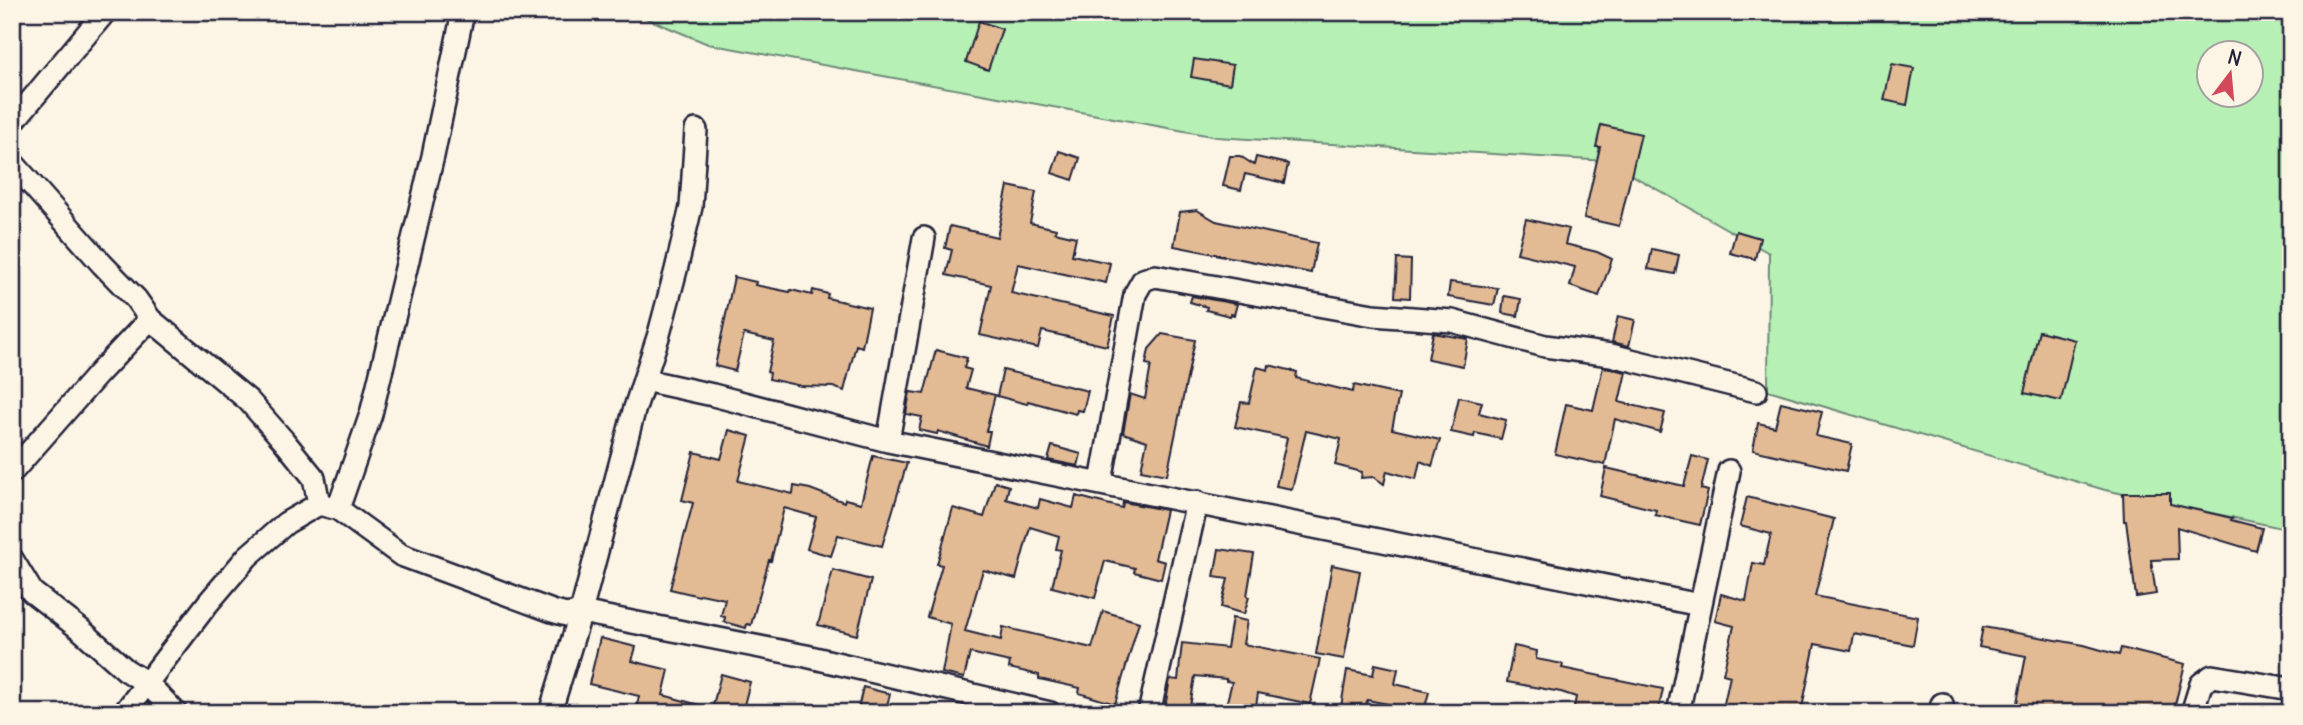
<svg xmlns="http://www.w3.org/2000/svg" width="2303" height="725" viewBox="0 0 2303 725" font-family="Delius,sans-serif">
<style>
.green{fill:#b6f0b4;stroke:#6c8978;stroke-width:2;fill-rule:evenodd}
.building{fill:#e2ba93;stroke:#22223b;stroke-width:2}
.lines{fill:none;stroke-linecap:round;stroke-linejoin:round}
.street-casing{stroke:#22223b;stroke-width:26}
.street{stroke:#fcf5e5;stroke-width:21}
</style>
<rect width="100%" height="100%" fill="#fcf5e5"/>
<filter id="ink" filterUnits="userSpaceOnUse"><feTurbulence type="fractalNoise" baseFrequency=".0143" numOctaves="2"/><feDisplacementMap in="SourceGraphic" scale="14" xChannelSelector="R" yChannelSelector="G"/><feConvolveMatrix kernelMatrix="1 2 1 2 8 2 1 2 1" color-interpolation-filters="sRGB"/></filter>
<g filter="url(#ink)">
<path class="green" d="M 631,12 L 2291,12 L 2291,530 L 2105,490 L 1768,390 L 1769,253 L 1607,161 L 1217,137 L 708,44 ZM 2208,52 L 2250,52 L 2250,94 L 2208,94 Z"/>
<path class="building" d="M 979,21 L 1002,29 L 988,70 L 966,62 Z
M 1194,59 L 1233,65 L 1230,84 L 1191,77 Z
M 1892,64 L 1914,68 L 1907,105 L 1884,100 Z
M 1601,125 L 1641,134 L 1619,226 L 1584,218 L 1600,147 L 1596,147 Z
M 1059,151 L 1080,158 L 1073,180 L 1052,173 Z
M 1230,156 L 1240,156 L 1254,165 L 1256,157 L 1288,164 L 1284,183 L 1245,174 L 1241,190 L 1223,186 Z
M 1008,186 L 1036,192 L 1030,223 L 1056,229 L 1055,232 L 1076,237 L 1072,255 L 1110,263 L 1106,283 L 1018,264 L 1011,293 L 1114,316 L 1107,346 L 1042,331 L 1038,348 L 980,335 L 991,285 L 946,275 L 952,250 L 945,248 L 950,226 L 997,237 Z
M 1197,210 L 1216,221 L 1317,243 L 1311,273 L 1174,246 L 1180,212 Z
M 1526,219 L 1569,229 L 1565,244 L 1597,252 L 1612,259 L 1599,296 L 1570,286 L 1575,267 L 1517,253 Z
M 1736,231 L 1760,238 L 1755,259 L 1730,253 Z
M 1652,249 L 1679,255 L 1675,274 L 1648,269 Z
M 1397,259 L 1411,260 L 1410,298 L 1395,297 Z
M 734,277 L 756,282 L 755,285 L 790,292 L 791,290 L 812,295 L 813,290 L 828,294 L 827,298 L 870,308 L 862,347 L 856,345 L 844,391 L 833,387 L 801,386 L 769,379 L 770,373 L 767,372 L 774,341 L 744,334 L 735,371 L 715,366 Z
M 1450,282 L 1498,288 L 1494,305 L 1448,297 Z
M 1192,296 L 1237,304 L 1234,315 L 1231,314 L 1230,316 L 1206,310 L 1207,307 L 1190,302 Z
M 1504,296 L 1521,299 L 1518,316 L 1502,313 Z
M 1618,316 L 1635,320 L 1629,346 L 1612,342 Z
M 2039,331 L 2075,340 L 2061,401 L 2024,393 Z
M 1433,333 L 1468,339 L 1463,366 L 1428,359 Z
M 1162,334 L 1195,340 L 1167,475 L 1141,470 L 1147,441 L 1123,433 L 1130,394 L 1145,399 L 1151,365 L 1146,364 L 1149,349 Z
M 936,350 L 967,358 L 964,368 L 971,370 L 966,388 L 995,395 L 986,431 L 990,431 L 987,446 L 938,431 L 937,434 L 919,430 L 922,417 L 906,414 L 910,392 L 924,394 Z
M 1269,365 L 1297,372 L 1296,378 L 1353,392 L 1354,385 L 1399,395 L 1392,429 L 1440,440 L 1432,466 L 1420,461 L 1416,479 L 1387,471 L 1384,484 L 1374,477 L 1361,478 L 1362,472 L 1335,465 L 1341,439 L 1306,431 L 1292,489 L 1276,486 L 1287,438 L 1235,427 L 1241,402 L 1249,403 L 1257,367 L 1268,370 Z
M 1603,367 L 1626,372 L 1619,402 L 1665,413 L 1660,432 L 1615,419 L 1605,465 L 1555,454 L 1566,404 L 1593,410 Z
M 1003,370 L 1088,391 L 1083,411 L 1077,410 L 1076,414 L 1028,401 L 1027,404 L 997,396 Z
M 1459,397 L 1482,402 L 1479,413 L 1506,420 L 1501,439 L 1475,433 L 1474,437 L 1451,432 Z
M 1781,402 L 1822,412 L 1816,436 L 1852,444 L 1846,471 L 1753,450 L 1758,423 L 1775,427 Z
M 729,430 L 750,436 L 738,481 L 793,494 L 794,486 L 810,489 L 844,502 L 845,499 L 861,503 L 873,456 L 907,463 L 882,546 L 838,535 L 831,556 L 807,549 L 816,517 L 784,508 L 771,561 L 769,560 L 751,625 L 747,624 L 746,628 L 724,622 L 725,617 L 721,616 L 725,599 L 701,594 L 699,596 L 670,589 L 693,503 L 682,500 L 694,452 L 721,459 Z
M 1052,446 L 1081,454 L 1078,466 L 1048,460 Z
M 1692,456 L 1708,460 L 1701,489 L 1708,491 L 1700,525 L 1655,515 L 1656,510 L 1600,496 L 1606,468 L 1684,486 Z
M 995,482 L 1009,486 L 1006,499 L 1038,508 L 1040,499 L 1073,508 L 1076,496 L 1122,508 L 1123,502 L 1166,510 L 1155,559 L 1165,562 L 1161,579 L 1134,572 L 1135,568 L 1105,561 L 1095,598 L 1052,587 L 1061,550 L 1056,549 L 1059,536 L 1030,527 L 1016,579 L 983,570 L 965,631 L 1001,640 L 1003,627 L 1092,648 L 1103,611 L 1139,622 L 1115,704 L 1079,693 L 1080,688 L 1039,679 L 1039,675 L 1009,668 L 1010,662 L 970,653 L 964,678 L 942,673 L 951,624 L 927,617 L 942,565 L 937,564 L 953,508 L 984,517 Z
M 2123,493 L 2170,493 L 2170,504 L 2232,518 L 2231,520 L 2262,528 L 2256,551 L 2177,527 L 2178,559 L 2151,560 L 2156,594 L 2136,597 L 2126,521 L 2124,521 Z
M 1747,497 L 1834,519 L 1815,596 L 1918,617 L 1913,645 L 1854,634 L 1851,651 L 1815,644 L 1801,713 L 1722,713 L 1730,676 L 1723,674 L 1734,626 L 1715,621 L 1721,594 L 1746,601 L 1753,563 L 1764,565 L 1771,534 L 1740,526 Z
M 1219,549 L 1254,554 L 1247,596 L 1249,597 L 1244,614 L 1221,607 L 1228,579 L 1214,577 Z
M 1332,565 L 1360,571 L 1344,659 L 1316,654 Z
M 833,570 L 871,580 L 857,635 L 818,625 Z
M 1232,618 L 1247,621 L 1243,644 L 1320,659 L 1310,704 L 1258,693 L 1255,713 L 1224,713 L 1232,682 L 1226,681 L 1226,679 L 1195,676 L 1189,713 L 1164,713 L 1170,679 L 1178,680 L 1182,643 L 1227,648 Z
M 1983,627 L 2084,645 L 2119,655 L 2121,648 L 2185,664 L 2173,713 L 2015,713 L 2026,656 L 1979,647 Z
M 600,638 L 636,647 L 632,661 L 669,670 L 663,695 L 710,708 L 709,713 L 635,713 L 639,696 L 589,684 Z
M 1514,646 L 1537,651 L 1536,659 L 1563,664 L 1562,668 L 1663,689 L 1658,713 L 1573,713 L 1576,697 L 1561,692 L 1507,682 Z
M 1375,664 L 1398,669 L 1395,684 L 1429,692 L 1424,711 L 1367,700 L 1365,713 L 1340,713 L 1347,670 L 1373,675 Z
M 721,674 L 750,682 L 742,713 L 711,713 Z
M 863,687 L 890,694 L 885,713 L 857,713 Z"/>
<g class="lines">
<g class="street-casing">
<path id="street" d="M 12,123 L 105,12
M 12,162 L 102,264 L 136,299 L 150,319 L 248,400 L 284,441 L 314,478 L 319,504
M 644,380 L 713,395 L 888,441 L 1700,605
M 888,441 L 924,238
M 12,472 L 99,373 L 150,319
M 1101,482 L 1135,294 L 1143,280 L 1155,276 L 1373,315 L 1452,321 L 1545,346 L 1611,355 L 1756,391
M 338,509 L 371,414 L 433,156 L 463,12
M 12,559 L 32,592 L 81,630 L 126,670 L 147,683 L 176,713
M 124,713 L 208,603 L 248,556 L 286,523 L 319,504 L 338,509 L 401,555 L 552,611 L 566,615 L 581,612 L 806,656 L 1050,713
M 550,713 L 581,612 L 634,411 L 659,334 L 676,270 L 691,207 L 696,130
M 1149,713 L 1197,502
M 1678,713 L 1729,471
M 1940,713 L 1942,704
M 2192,713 L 2201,684 L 2212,676 L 2291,689"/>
</g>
<use href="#street" class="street"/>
</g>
</g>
<rect width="2303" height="725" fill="none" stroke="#fcf5e5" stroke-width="42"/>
<rect x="21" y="21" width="2261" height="683" fill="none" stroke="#22223b" stroke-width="2.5" filter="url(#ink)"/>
<g transform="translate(2230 74) rotate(16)"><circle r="33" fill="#fcf5e5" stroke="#a5a1a1" stroke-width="2"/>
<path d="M0-5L12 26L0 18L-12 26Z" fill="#d1495b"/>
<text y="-10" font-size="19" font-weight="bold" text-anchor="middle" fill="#22223b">N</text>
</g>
</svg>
